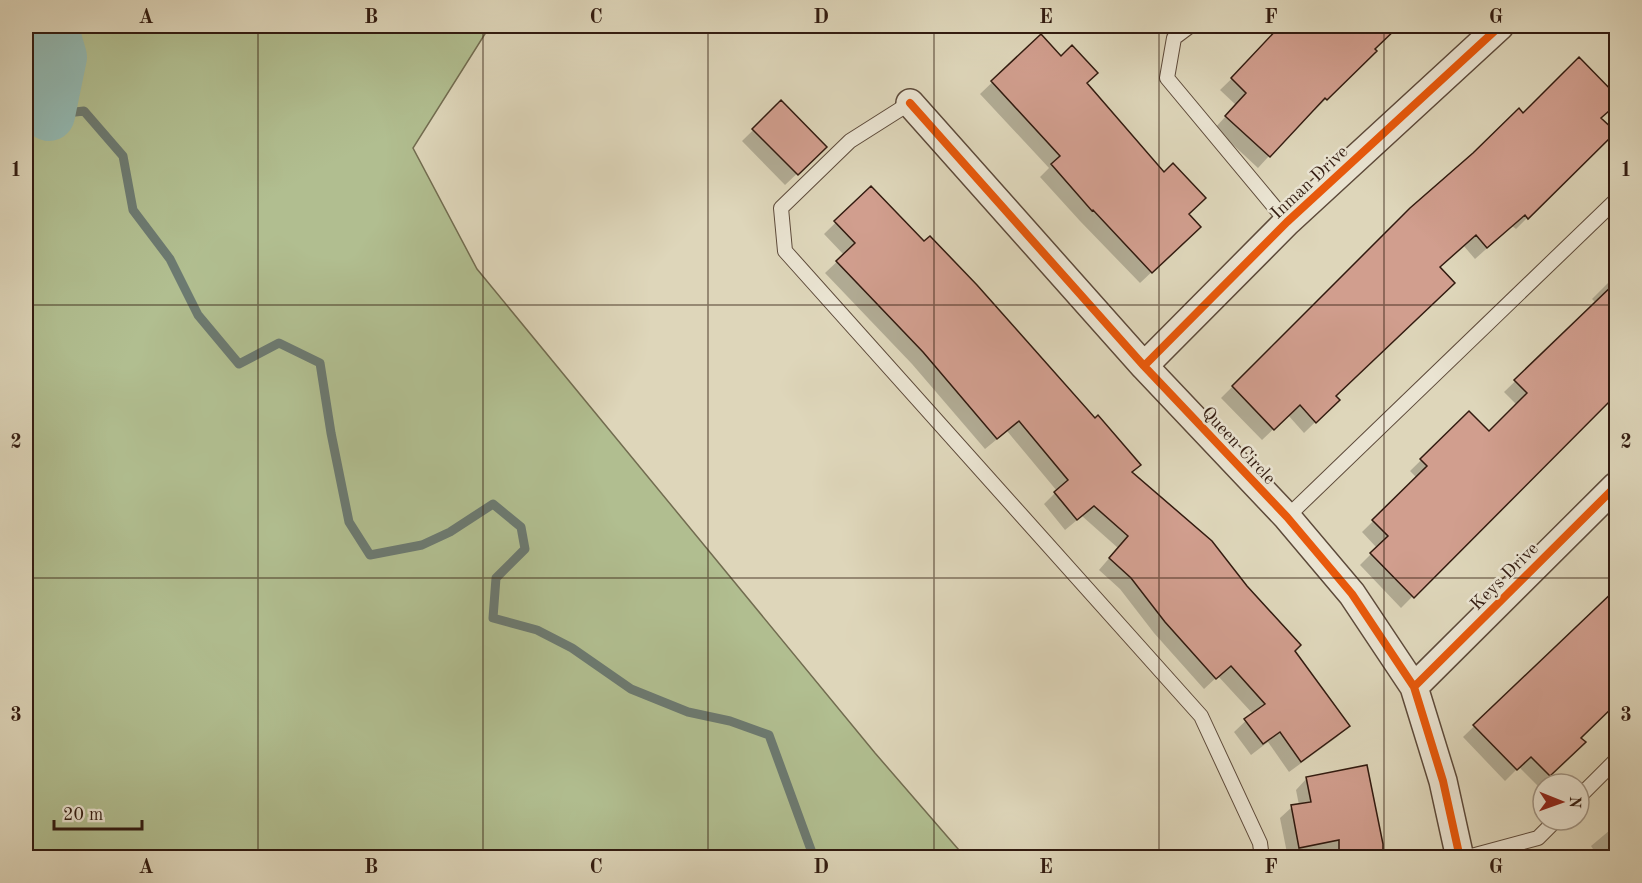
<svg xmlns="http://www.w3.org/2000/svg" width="1642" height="883" viewBox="0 0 1642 883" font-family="'Old Standard TT',serif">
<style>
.green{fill:#b1be90;stroke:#726c50;stroke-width:1.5}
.shadow{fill:#0003}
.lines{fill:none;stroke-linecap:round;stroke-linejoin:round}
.stream{stroke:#6c7a71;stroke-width:9}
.river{stroke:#93b9b2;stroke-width:52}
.building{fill:#d19e8e;stroke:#321b10;stroke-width:1.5}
.lane-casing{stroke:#5d4a3a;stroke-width:16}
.street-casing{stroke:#5d4a3a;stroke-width:30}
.lane{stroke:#eae4d2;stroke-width:14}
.street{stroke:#eae4d2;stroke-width:27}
.cycleway-casing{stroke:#eae4d2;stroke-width:11}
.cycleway{stroke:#e8590c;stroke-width:8}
.grid{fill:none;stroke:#321b10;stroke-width:1.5;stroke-opacity:0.55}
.labels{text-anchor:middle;stroke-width:5;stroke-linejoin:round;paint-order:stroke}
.street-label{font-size:18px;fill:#321b10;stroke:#eae4d2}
.neatline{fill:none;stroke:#321b10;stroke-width:2}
.grid-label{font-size:20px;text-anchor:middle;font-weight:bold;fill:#321b10}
</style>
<rect width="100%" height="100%" fill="#ded6ba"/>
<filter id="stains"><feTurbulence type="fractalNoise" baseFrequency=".00333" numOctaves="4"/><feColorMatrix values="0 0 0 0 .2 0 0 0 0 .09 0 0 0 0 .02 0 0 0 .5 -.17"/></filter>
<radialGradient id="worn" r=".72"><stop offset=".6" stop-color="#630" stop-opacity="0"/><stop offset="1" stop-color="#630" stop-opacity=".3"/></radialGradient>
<path class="green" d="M 26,26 L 490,26 L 413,148 L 477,269 L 875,753 L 965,857 L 26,857 Z"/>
<path class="shadow" d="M 1286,26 L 1397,26 L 1373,49 L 1375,51 L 1315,110 L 1313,108 L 1258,168 L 1215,128 L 1236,105 L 1220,90 Z
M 1041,36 L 1085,84 L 1187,215 L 1188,238 L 1140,283 L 1080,221 L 1040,177 L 1049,168 L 980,94 Z
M 781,103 L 825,147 L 785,185 L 742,141 Z
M 1523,115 L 1600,118 L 1613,132 L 1516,229 L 1512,226 L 1475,259 L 1463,245 L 1438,268 L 1334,396 L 1338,400 L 1304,433 L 1288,415 L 1262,440 L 1221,398 L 1411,209 Z
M 871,188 L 1293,651 L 1348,726 L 1337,737 L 1289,772 L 1268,742 L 1251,755 L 1234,732 L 1253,714 L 1218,676 L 1204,689 L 1154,633 L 1120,589 L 1099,570 L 1118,548 L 1082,516 L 1065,530 L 1044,504 L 1057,491 L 1007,431 L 985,449 L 912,364 L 825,273 L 844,255 L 824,234 Z
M 1616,275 L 1616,391 L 1401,608 L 1360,565 L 1377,548 L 1362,532 L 1417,478 L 1410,471 L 1469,413 L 1489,433 L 1517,405 L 1504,392 L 1596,303 L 1592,299 Z
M 1616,588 L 1616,702 L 1579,738 L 1584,742 L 1538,786 L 1519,767 L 1505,781 L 1463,737 Z
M 1307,778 L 1381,858 L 1329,858 L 1329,851 L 1288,858 L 1280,818 L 1292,807 L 1299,805 L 1296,790 Z
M 1616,825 L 1616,858 L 1599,858 L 1591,846 Z"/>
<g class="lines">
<path class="stream" d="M 26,122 L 49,115 L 84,111 L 123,156 L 133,210 L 170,259 L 198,315 L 239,364 L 279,343 L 320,363 L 331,433 L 349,522 L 370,555 L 422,545 L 450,532 L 493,504 L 521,527 L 525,549 L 496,578 L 493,618 L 537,630 L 572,648 L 631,689 L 688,712 L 730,721 L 769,735 L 814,858"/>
<path class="river" d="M 49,115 L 61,57 L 52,26"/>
</g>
<path class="building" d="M 1280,26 L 1399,26 L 1375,49 L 1377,51 L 1327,100 L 1325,98 L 1270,157 L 1225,116 L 1246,93 L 1231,78 Z
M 1041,34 L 1061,56 L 1072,45 L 1098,73 L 1087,83 L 1164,172 L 1173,163 L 1206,198 L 1189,214 L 1201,227 L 1152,273 L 1093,210 L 1092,211 L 1051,164 L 1060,156 L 991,81 Z
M 1579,57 L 1617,96 L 1617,104 L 1601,118 L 1616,132 L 1528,219 L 1525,215 L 1487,248 L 1476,235 L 1440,267 L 1455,283 L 1336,396 L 1340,400 L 1316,423 L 1300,405 L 1274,430 L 1232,386 L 1410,208 L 1473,153 L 1519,108 L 1523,113 Z
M 781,100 L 827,147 L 798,175 L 752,129 Z
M 871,186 L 924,241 L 930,236 L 977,285 L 1095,418 L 1098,415 L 1141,465 L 1132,472 L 1212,541 L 1247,586 L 1301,645 L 1295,651 L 1350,726 L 1301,762 L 1280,732 L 1263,744 L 1244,719 L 1265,704 L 1231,666 L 1216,679 L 1165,622 L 1131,578 L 1109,558 L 1128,536 L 1094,506 L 1077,520 L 1054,492 L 1068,480 L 1019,421 L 997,439 L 923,352 L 836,261 L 855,243 L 834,221 Z
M 1617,281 L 1617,394 L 1414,598 L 1370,553 L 1388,536 L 1372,520 L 1427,466 L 1420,459 L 1469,411 L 1489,431 L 1527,393 L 1514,380 Z
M 1617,588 L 1617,703 L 1581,738 L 1586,742 L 1550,776 L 1531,757 L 1517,770 L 1473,725 Z
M 1367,765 L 1383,844 L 1383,858 L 1339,858 L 1339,840 L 1299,848 L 1291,805 L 1311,802 L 1306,777 Z"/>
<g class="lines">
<g class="lane-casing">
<path id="lane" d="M 1190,26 L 1174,38 L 1167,78 L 1287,222
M 910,103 L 850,141 L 781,208 L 785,251 L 1201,716 L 1260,843 L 1262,858
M 1287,517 L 1616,200
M 1579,797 L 1616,760
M 1464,858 L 1538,838 L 1556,820"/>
</g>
<g class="street-casing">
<path id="street" d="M 910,103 L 1144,366 L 1287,517 L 1352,594 L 1414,687 L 1443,781 L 1460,858
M 1144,366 L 1287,222 L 1500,26
M 1414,687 L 1616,486"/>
</g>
<use href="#lane" class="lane"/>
<use href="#street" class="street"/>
<g class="cycleway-casing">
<path id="cycleway" d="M 910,103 L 1144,366 L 1287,517 L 1352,594 L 1414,687 L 1443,781 L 1460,858
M 1144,366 L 1287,222 L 1500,26
M 1414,687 L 1616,486"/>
</g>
<use href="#cycleway" class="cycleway"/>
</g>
<path class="grid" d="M 258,26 L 258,858M 483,26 L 483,858M 708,26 L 708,858M 934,26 L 934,858M 1159,26 L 1159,858M 1384,26 L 1384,858M 26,305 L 1616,305M 26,578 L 1616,578"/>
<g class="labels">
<g class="street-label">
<text transform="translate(1309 182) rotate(-43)" y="6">Inman Drive</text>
<text transform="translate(1239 445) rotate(47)" y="6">Queen Circle</text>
<text transform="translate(1504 576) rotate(-45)" y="6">Keys Drive</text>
</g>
</g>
<rect width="1642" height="883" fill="none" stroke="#ded6ba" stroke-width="66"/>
<g transform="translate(1561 802) rotate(91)"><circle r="28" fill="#eae4d2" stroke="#a09484" stroke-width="1.5"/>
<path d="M0-4.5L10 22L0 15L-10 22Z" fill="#8f2418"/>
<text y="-9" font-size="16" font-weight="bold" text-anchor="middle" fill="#321b10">N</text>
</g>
<path d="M54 820v9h88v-9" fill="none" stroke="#321b10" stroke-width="3"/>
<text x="63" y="820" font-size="18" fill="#321b10" stroke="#eae4d2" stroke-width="4.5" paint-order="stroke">20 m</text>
<rect x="33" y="33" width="1576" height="817" class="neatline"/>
<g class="grid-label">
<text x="146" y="23">A</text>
<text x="371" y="23">B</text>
<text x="596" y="23">C</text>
<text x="821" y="23">D</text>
<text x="1046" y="23">E</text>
<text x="1271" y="23">F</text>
<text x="1496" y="23">G</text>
<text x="16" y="176">1</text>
<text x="1626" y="176">1</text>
<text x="16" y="448">2</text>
<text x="1626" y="448">2</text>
<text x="16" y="721">3</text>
<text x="1626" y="721">3</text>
<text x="146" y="873">A</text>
<text x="371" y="873">B</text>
<text x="596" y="873">C</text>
<text x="821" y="873">D</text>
<text x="1046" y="873">E</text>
<text x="1271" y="873">F</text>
<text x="1496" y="873">G</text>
</g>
<rect width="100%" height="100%" filter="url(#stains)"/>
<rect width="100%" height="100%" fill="url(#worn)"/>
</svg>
